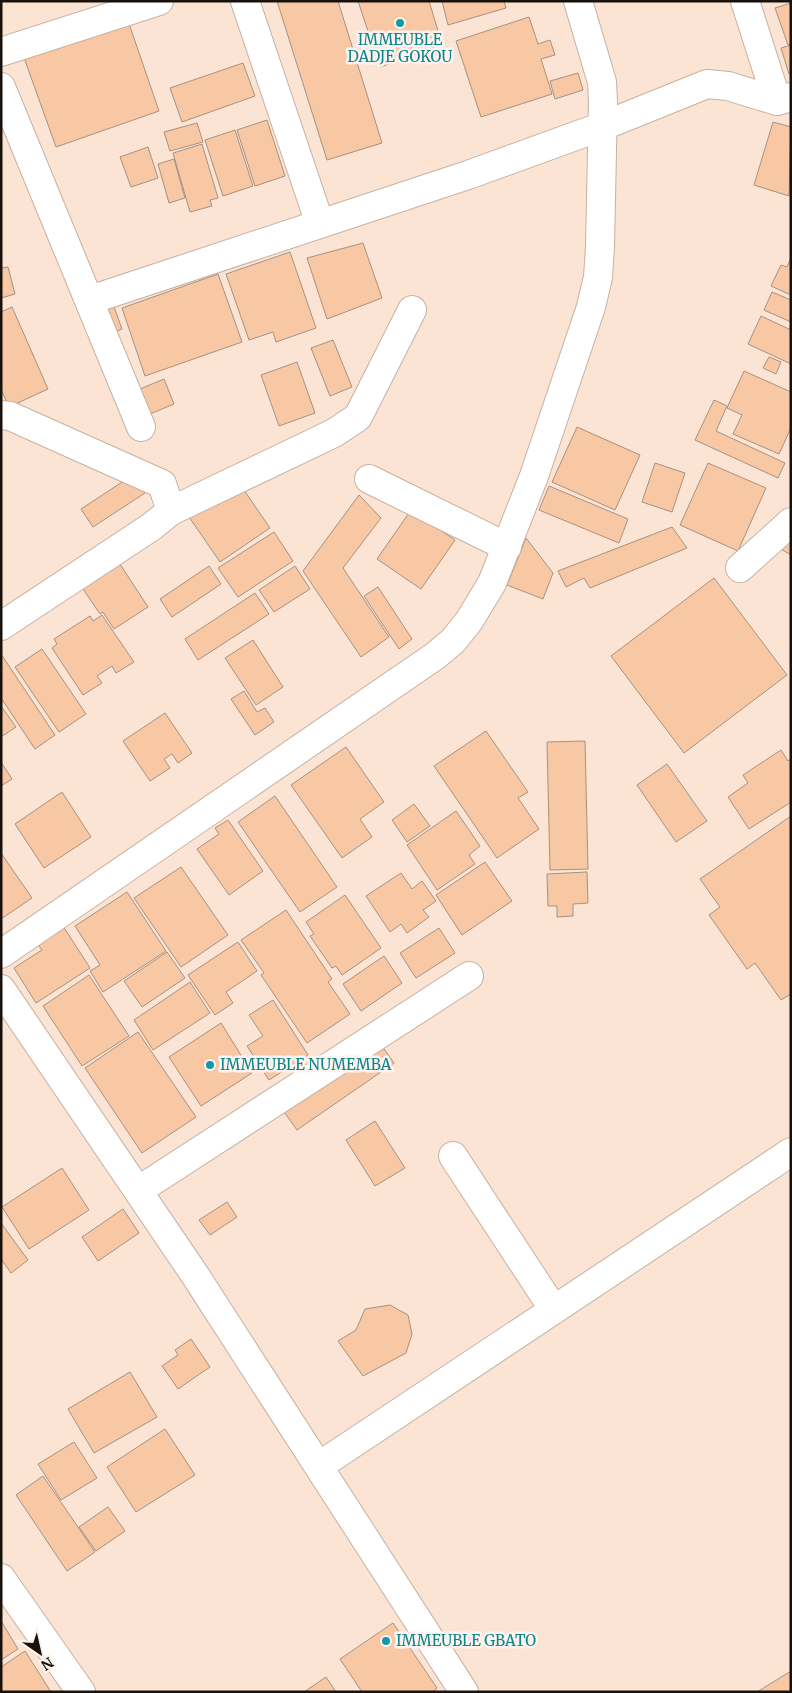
<svg xmlns="http://www.w3.org/2000/svg" width="792" height="1693" viewBox="0 0 792 1693" font-family="Merriweather,serif">
<style>
.building{fill:#f8c8a5;stroke:#a69181}
.lines{fill:none;stroke-linecap:round;stroke-linejoin:round}
.minor-casing{stroke:#c7b1a0;stroke-width:30}
.minor{stroke:#fff;stroke-width:28}
.culture-dot{fill:#0f9aa8;stroke:#fdf4ed;stroke-width:2}
.labels{text-anchor:middle;stroke-width:5;stroke-linejoin:round;paint-order:stroke}
.culture-label{font-size:15px;fill:#0d838f;stroke:#fdf4ed;text-anchor:start}
</style>
<rect width="100%" height="100%" fill="#fbe4d3"/>
<path class="building" d="M 277,1 L 338,1 L 382,143 L 327,160 Z
M 358,1 L 429,1 L 442,44 L 380,67 Z
M 442,1 L 504,1 L 506,8 L 448,25 Z
M 791,3 L 791,44 L 788,45 L 775,8 Z
M 126,15 L 159,111 L 56,147 L 22,52 Z
M 529,17 L 538,44 L 550,40 L 555,55 L 541,59 L 552,94 L 481,117 L 456,41 Z
M 791,45 L 791,73 L 789,74 L 781,48 Z
M 243,63 L 255,96 L 182,122 L 170,88 Z
M 578,73 L 583,90 L 555,99 L 550,81 Z
M 267,120 L 285,176 L 255,186 L 237,130 Z
M 773,122 L 791,127 L 789,196 L 754,185 Z
M 197,123 L 203,142 L 170,151 L 164,132 Z
M 235,130 L 253,186 L 223,196 L 205,140 Z
M 202,144 L 218,198 L 210,200 L 212,206 L 190,212 L 173,153 Z
M 148,147 L 158,178 L 131,187 L 120,157 Z
M 174,159 L 185,198 L 169,203 L 158,164 Z
M 363,243 L 382,298 L 327,319 L 307,258 Z
M 290,252 L 316,328 L 276,342 L 273,332 L 249,340 L 226,274 Z
M 790,260 L 791,261 L 791,295 L 771,286 L 781,265 L 787,267 Z
M 8,267 L 15,294 L 1,298 L 1,268 Z
M 218,274 L 242,342 L 145,376 L 122,308 Z
M 772,292 L 791,300 L 791,322 L 764,310 Z
M 12,307 L 48,389 L 9,407 L 1,389 L 1,312 Z
M 114,307 L 122,329 L 110,334 L 101,312 Z
M 761,316 L 791,330 L 791,364 L 748,344 Z
M 333,340 L 352,387 L 330,396 L 311,348 Z
M 769,357 L 781,362 L 776,374 L 763,368 Z
M 297,362 L 315,413 L 279,426 L 261,375 Z
M 744,371 L 791,392 L 791,428 L 779,454 L 733,434 L 742,415 L 727,408 Z
M 164,379 L 174,404 L 150,414 L 140,389 Z
M 714,400 L 727,406 L 716,431 L 785,463 L 778,478 L 695,440 Z
M 577,427 L 640,455 L 615,510 L 552,482 Z
M 655,463 L 685,473 L 672,512 L 642,502 Z
M 708,463 L 766,488 L 738,551 L 680,525 Z
M 133,475 L 145,493 L 93,527 L 81,509 Z
M 239,483 L 270,528 L 220,562 L 189,517 Z
M 549,486 L 628,519 L 619,543 L 539,510 Z
M 359,495 L 381,518 L 343,568 L 389,637 L 361,657 L 303,571 Z
M 411,510 L 455,540 L 421,589 L 377,559 Z
M 672,527 L 687,548 L 590,588 L 584,578 L 566,587 L 558,571 Z
M 791,529 L 791,555 L 779,548 Z
M 274,532 L 293,561 L 238,597 L 218,568 Z
M 526,538 L 553,573 L 543,599 L 507,585 Z
M 116,558 L 148,607 L 114,629 L 103,612 L 100,614 L 79,583 Z
M 209,566 L 221,584 L 172,617 L 160,599 Z
M 295,566 L 310,589 L 274,612 L 259,590 Z
M 714,578 L 787,675 L 684,753 L 611,656 Z
M 378,587 L 412,639 L 399,649 L 364,596 Z
M 255,593 L 269,614 L 198,660 L 185,639 Z
M 102,615 L 134,662 L 116,673 L 112,666 L 97,676 L 102,683 L 83,695 L 52,648 L 57,644 L 54,639 L 90,616 L 93,621 Z
M 253,640 L 283,687 L 256,705 L 225,658 Z
M 42,649 L 86,714 L 59,732 L 15,667 Z
M 1,654 L 55,735 L 35,749 L 1,698 Z
M 244,691 L 257,712 L 265,708 L 274,722 L 255,735 L 231,699 Z
M 1,706 L 16,727 L 1,737 Z
M 165,713 L 192,753 L 178,763 L 172,754 L 164,759 L 170,768 L 150,781 L 123,741 Z
M 486,731 L 528,792 L 518,798 L 539,829 L 497,858 L 434,766 Z
M 585,741 L 588,869 L 550,870 L 547,742 Z
M 346,747 L 384,802 L 360,819 L 372,837 L 342,858 L 291,785 Z
M 781,750 L 788,761 L 791,759 L 791,802 L 749,829 L 728,797 L 748,783 L 743,775 Z
M 1,762 L 12,779 L 1,786 Z
M 667,764 L 707,821 L 676,842 L 637,785 Z
M 62,792 L 91,837 L 44,868 L 15,824 Z
M 275,796 L 337,887 L 300,912 L 238,822 Z
M 414,804 L 430,826 L 407,842 L 392,820 Z
M 456,811 L 480,846 L 469,855 L 475,864 L 437,890 L 407,845 Z
M 791,816 L 791,994 L 781,1000 L 755,963 L 747,969 L 709,915 L 720,907 L 700,879 Z
M 228,820 L 263,871 L 229,895 L 197,849 L 219,834 L 215,828 Z
M 1,853 L 32,898 L 1,919 Z
M 485,862 L 512,901 L 462,935 L 436,895 Z
M 181,867 L 228,935 L 181,967 L 134,898 Z
M 587,872 L 588,903 L 573,904 L 573,916 L 557,917 L 557,906 L 548,906 L 547,874 Z
M 401,873 L 412,889 L 422,881 L 436,901 L 423,910 L 429,917 L 407,933 L 401,924 L 390,932 L 366,896 Z
M 127,892 L 166,951 L 103,992 L 90,971 L 100,965 L 75,926 Z
M 345,895 L 381,948 L 342,975 L 336,966 L 332,968 L 310,936 L 314,934 L 306,922 Z
M 286,910 L 332,979 L 328,982 L 350,1014 L 307,1043 L 261,975 L 264,973 L 241,940 Z
M 63,926 L 90,968 L 36,1003 L 14,968 L 42,950 L 37,943 Z
M 439,928 L 455,953 L 416,978 L 400,953 Z
M 238,942 L 257,971 L 226,992 L 233,1003 L 215,1015 L 188,975 Z
M 167,952 L 185,978 L 142,1007 L 124,981 Z
M 384,956 L 402,983 L 361,1011 L 343,984 Z
M 89,975 L 129,1036 L 82,1066 L 43,1006 Z
M 190,982 L 210,1013 L 153,1050 L 134,1020 Z
M 273,1000 L 308,1055 L 269,1080 L 247,1046 L 263,1036 L 249,1015 Z
M 221,1023 L 252,1073 L 201,1106 L 169,1057 Z
M 138,1032 L 196,1117 L 142,1153 L 85,1068 Z
M 379,1042 L 394,1063 L 297,1130 L 282,1109 Z
M 375,1121 L 405,1168 L 375,1186 L 346,1140 Z
M 62,1168 L 89,1210 L 29,1249 L 2,1207 Z
M 227,1202 L 237,1217 L 210,1235 L 199,1220 Z
M 123,1209 L 139,1233 L 98,1261 L 82,1237 Z
M 1,1223 L 28,1260 L 11,1273 L 1,1259 Z
M 390,1305 L 408,1315 L 412,1334 L 406,1353 L 363,1376 L 338,1341 L 356,1330 L 365,1309 Z
M 191,1339 L 210,1367 L 178,1389 L 162,1366 L 178,1355 L 175,1350 Z
M 130,1372 L 157,1417 L 94,1453 L 68,1409 Z
M 165,1429 L 195,1475 L 136,1512 L 107,1467 Z
M 74,1442 L 97,1478 L 61,1500 L 38,1464 Z
M 43,1476 L 95,1552 L 67,1571 L 16,1495 Z
M 108,1507 L 125,1531 L 96,1551 L 79,1527 Z
M 1,1621 L 18,1649 L 1,1660 Z
M 393,1623 L 437,1688 L 432,1692 L 362,1692 L 340,1659 Z
M 25,1651 L 51,1692 L 1,1692 L 1,1667 Z
M 791,1671 L 791,1692 L 757,1692 Z
M 326,1677 L 336,1692 L 304,1692 Z"/>
<g class="lines">
<g class="minor-casing">
<path id="minor" d="M 245,1 L 320,224
M 745,1 L 777,101
M 1,52 L 159,1
M 1,87 L 141,427
M 90,300 L 468,175 L 603,126 L 707,84 L 728,86 L 777,101 L 791,97
M 1,415 L 10,416 L 162,484 L 171,511 L 151,527 L 1,626
M 369,479 L 507,547
M 171,511 L 334,433 L 358,417 L 412,310
M 740,568 L 791,522
M 1,954 L 435,656 L 453,641 L 469,621 L 492,583 L 534,476 L 591,307 L 598,277 L 600,247 L 603,102 L 602,82 L 578,1
M 1,989 L 195,1275 L 464,1692
M 453,1156 L 554,1310
M 139,1190 L 469,976
M 319,1466 L 791,1152
M 1,1578 L 81,1692"/>
</g>
<use href="#minor" class="minor"/>
</g>
<g class="culture-dot">
<circle cx="400" cy="23" r="5"/>
<circle cx="210" cy="1065" r="5"/>
<circle cx="386" cy="1641" r="5"/>
</g>
<g class="labels">
<g class="culture-label">
<text x="400" y="45" text-anchor="middle">IMMEUBLE<tspan x="400" dy="17">DADJE GOKOU</tspan></text>
<text x="220" y="1070">IMMEUBLE NUMEMBA</text>
<text x="396" y="1646">IMMEUBLE GBATO</text>
</g>
</g>
<rect width="792" height="1693" fill="none" stroke="#19110b" stroke-width="5"/>
<g transform="translate(40 1653) rotate(146)" stroke="#fdf4ed" stroke-width="4" paint-order="stroke">
<path d="M0-4L9 19L0 12L-9 19Z" fill="#19110b"/>
<text y="-8" font-size="14" font-weight="bold" text-anchor="middle" fill="#19110b">N</text>
</g>
</svg>
